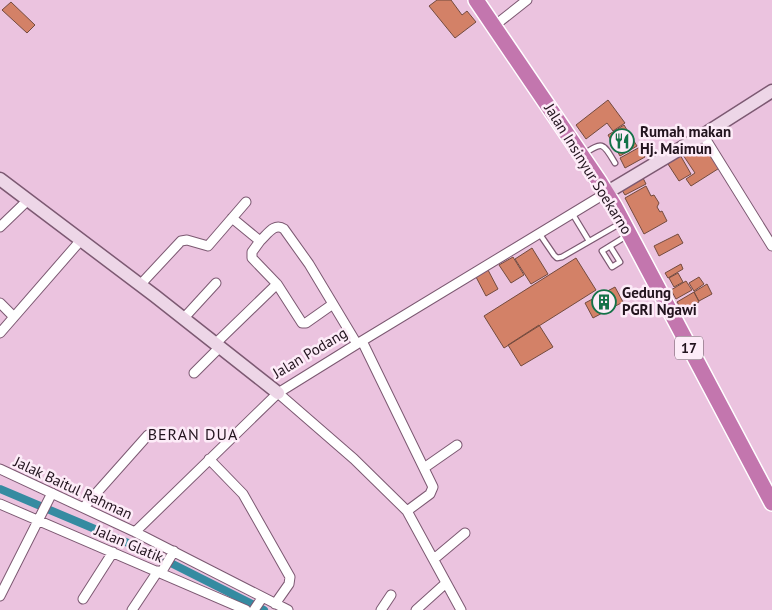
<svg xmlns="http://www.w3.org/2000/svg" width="772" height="610" viewBox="0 0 772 610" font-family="'PT Sans',sans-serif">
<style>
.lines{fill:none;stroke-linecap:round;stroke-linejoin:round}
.canal{stroke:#358ba1;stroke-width:8}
.building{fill:#d38167;stroke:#734b3f}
.lane-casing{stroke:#7c5972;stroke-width:7}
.street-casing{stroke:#7c5972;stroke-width:11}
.secondary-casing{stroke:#7c5972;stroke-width:15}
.highway-casing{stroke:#fff;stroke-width:18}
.lane{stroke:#fff;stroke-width:4.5}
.street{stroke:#fff;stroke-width:9}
.secondary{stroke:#edd6e7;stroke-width:12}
.highway{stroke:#c376ae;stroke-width:15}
.labels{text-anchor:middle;stroke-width:5;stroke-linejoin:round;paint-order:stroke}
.shield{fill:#fdecf8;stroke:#64555f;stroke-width:1}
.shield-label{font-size:14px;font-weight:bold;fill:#22141e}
.poi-label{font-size:15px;font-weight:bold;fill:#22141e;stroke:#fdecf8;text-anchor:start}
.street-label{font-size:15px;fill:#22141e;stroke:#fdecf8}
.neighbourhood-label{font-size:16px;letter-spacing:1px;fill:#22141e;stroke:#fdecf8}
</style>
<rect width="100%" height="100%" fill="#ebc3df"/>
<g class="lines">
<path class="canal" d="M 0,489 L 147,551 L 264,610"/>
</g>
<path class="building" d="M 437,0 L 451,0 L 462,15 L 467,11 L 476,22 L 455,38 L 429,6 Z
M 11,2 L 35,25 L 27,33 L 2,10 Z
M 608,100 L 625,123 L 613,131 L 607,123 L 586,139 L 576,125 Z
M 624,125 L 637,146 L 620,156 L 608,135 Z
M 703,138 L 721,167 L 691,186 L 686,179 L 695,173 L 681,152 Z
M 640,147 L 645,157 L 625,168 L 620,158 Z
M 679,153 L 691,174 L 679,181 L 666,161 Z
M 642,176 L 646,184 L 625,195 L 620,187 Z
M 646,186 L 651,196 L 654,195 L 659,203 L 657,207 L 660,212 L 662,211 L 667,221 L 644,234 L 625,198 Z
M 678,234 L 683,243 L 659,256 L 654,246 Z
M 532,248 L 548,274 L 531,284 L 515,259 Z
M 513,257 L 524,275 L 511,283 L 499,265 Z
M 576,258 L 596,290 L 504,348 L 484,316 Z
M 681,264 L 683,269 L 668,278 L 665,273 Z
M 488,270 L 498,289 L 486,296 L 476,277 Z
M 678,273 L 683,282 L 674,287 L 669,278 Z
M 699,277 L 704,284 L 694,291 L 689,283 Z
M 686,281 L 692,290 L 676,299 L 671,290 Z
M 707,284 L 712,294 L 699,301 L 694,292 Z
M 615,287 L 623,302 L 593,318 L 585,303 Z
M 694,292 L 699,302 L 683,311 L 677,302 Z
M 539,325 L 553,347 L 521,366 L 508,345 Z"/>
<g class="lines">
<g class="lane-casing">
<path id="lane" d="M 584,154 C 603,141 603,143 615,163
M 572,213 L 589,241
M 539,233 L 554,255 L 557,258 L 562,257 L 621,223
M 610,246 L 620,262 L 612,267 L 602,251 L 628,235"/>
</g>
<g class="street-casing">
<path id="street" d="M 494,26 L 527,0
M 703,135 L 772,246
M 232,218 L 260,241 C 267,235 274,222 284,229 L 309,264 L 357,344
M 0,227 L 28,200
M 260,241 L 252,252 L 252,258 L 277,284 L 302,323 L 306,323 L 333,304
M 140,285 L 181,241 L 187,240 L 208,246 L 246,202
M 0,303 L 14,317
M 183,319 L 216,283
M 0,333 L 81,240
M 362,341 L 433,487 L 430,494 L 407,511
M 215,344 L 277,284
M 194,373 L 220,347
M 278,393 L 354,459 L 407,511 L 461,610
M 209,459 L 243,494 L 290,577 L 289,584 L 275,604
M 424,468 L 457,445
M 0,469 L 135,532 L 288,610
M 0,504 L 246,610
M 84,507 L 148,435
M 135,532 L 278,393 L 357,344 L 606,193
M 434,559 L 465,533
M 161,573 L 174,551
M 0,596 L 52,493
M 83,599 L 113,552
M 132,610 L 158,571
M 254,610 L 262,598
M 381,610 L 391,595
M 416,610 L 446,583"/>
</g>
<g class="secondary-casing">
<path id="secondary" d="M 0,179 L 155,296 L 278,393
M 606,193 L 703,135 L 772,91"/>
</g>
<g class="highway-casing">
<path id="highway" d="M 476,0 L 599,181 L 615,207 L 772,503"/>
</g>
<use href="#lane" class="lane"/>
<use href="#street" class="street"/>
<use href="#secondary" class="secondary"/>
<use href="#highway" class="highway"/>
</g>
<defs>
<g id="restaurant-ring" transform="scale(1.25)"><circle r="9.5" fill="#fdecf8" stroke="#147248" stroke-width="1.5"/><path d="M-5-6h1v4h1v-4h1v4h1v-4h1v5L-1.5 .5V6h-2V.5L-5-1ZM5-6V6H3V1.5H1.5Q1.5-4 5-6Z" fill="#147248"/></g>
<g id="building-ring" transform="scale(1.25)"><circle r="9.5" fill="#fdecf8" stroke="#147248" stroke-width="1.5"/><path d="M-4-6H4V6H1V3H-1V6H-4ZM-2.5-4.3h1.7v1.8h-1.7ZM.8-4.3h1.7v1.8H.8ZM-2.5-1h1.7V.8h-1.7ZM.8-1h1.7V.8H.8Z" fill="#147248"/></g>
</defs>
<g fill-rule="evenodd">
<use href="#restaurant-ring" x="622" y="141"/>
<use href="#building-ring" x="604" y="302"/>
</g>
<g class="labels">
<rect class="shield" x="675" y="336.5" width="28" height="23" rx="4"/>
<g class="shield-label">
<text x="689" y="353">17</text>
</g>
<g class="poi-label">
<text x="640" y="137">Rumah makan<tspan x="640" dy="17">Hj. Maimun</tspan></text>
<text x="622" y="298">Gedung<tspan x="622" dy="17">PGRI Ngawi</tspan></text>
</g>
<g class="street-label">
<text transform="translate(588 169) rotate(58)" y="5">Jalan Insinyur Soekarno</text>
<text transform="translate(310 353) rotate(-31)" y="5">Jalan Podang</text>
<text transform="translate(73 488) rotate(25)" y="5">Jalak Baitul Rahman</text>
<text transform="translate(129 544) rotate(23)" y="5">Jalan Glatik</text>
</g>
<g class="neighbourhood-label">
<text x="193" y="440">BERAN DUA</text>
</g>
</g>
</svg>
